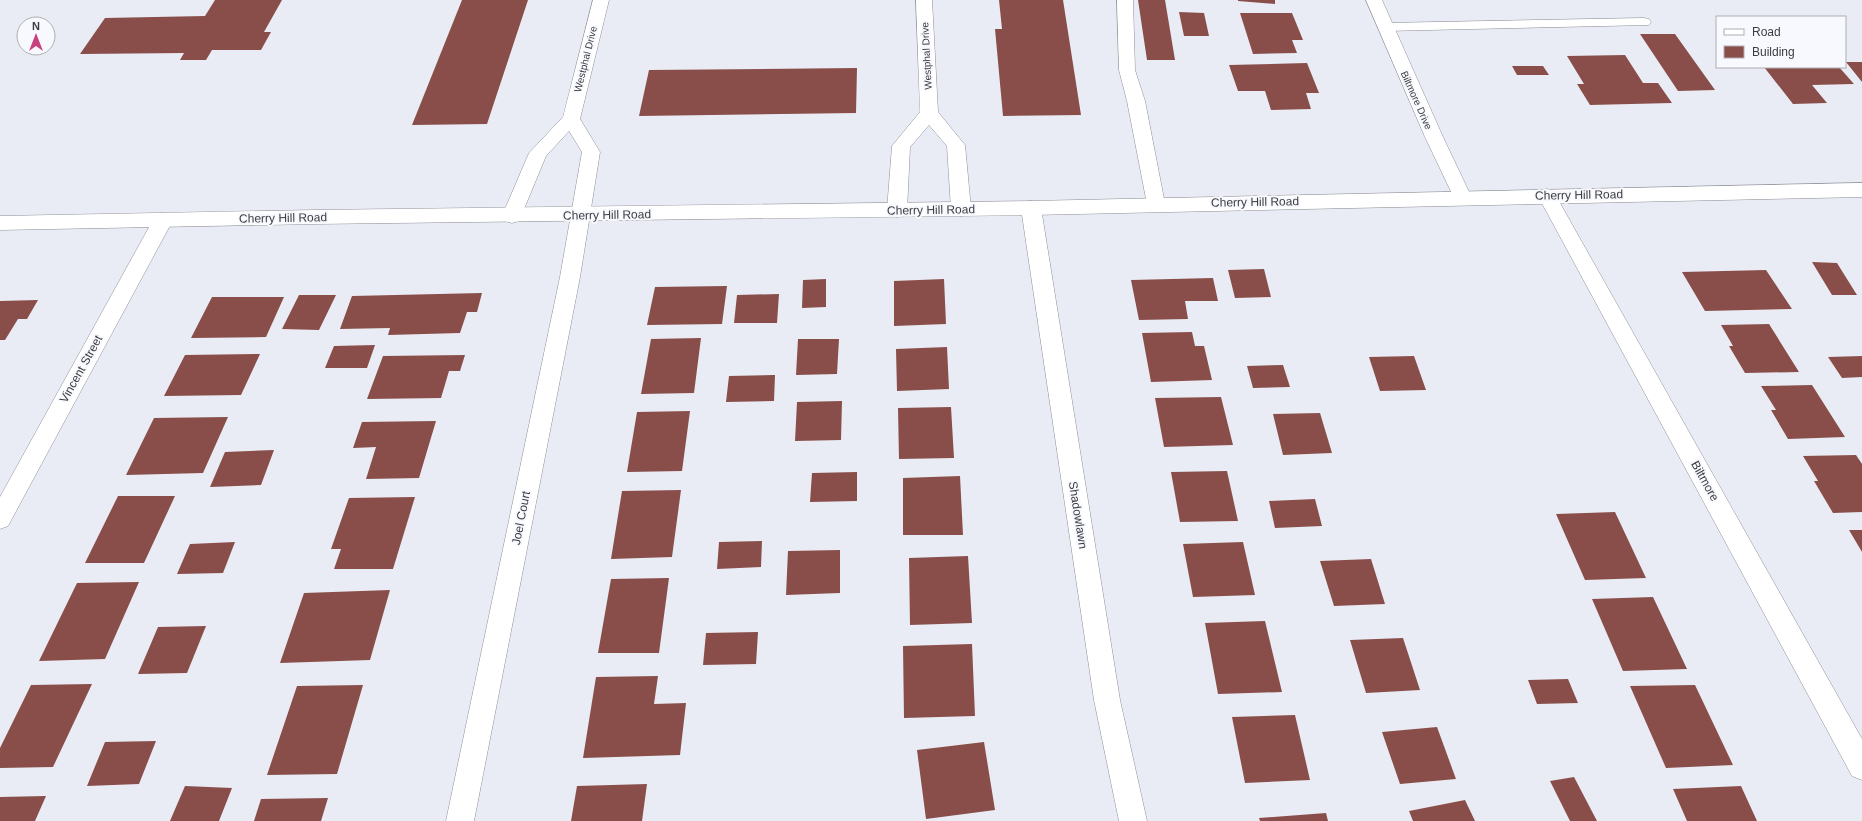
<svg xmlns="http://www.w3.org/2000/svg" width="1862" height="821" viewBox="0 0 1862 821" font-family="Helvetica,sans-serif">
<style>
.building{fill:#894e49}
.lines{fill:none;stroke-linecap:round;stroke-linejoin:round}
.service-casing{stroke:#8e9097;stroke-width:1}
.minor-casing{stroke:#8e9097;stroke-width:1}
.secondary-casing{stroke:#8e9097;stroke-width:1}
.service{fill:#fff;fill-rule:evenodd}
.minor{fill:#fff;fill-rule:evenodd}
.secondary{fill:#fff;fill-rule:evenodd}
.labels{text-anchor:middle;stroke-width:4;stroke-linejoin:round;paint-order:stroke}
.far-street-label{font-size:10px;fill:#3c3d40;stroke:#f8f9fe}
.street-label{font-size:12px;fill:#3c3d40;stroke:#f8f9fe}
</style>
<rect width="100%" height="100%" fill="#e9ecf4"/>
<path class="building" d="M 215,0 L 282,0 L 264,32 L 271,32 L 261,50 L 212,50 L 206,60 L 180,60 L 184,53 L 80,54 L 105,18 L 205,16 Z
M 462,0 L 528,0 L 487,124 L 412,125 Z
M 999,0 L 1063,0 L 1081,115 L 1003,116 L 995,29 L 1002,29 Z
M 1138,0 L 1165,0 L 1175,60 L 1147,60 Z
M 1238,0 L 1275,0 L 1275,4 L 1238,1 Z
M 1179,12 L 1204,13 L 1209,36 L 1184,36 Z
M 1240,13 L 1292,13 L 1303,40 L 1292,40 L 1297,53 L 1253,54 Z
M 1640,34 L 1675,34 L 1715,90 L 1678,91 Z
M 1625,55 L 1643,83 L 1658,83 L 1672,103 L 1590,105 L 1577,84 L 1584,84 L 1567,56 Z
M 1846,62 L 1862,62 L 1862,82 Z
M 1307,63 L 1319,93 L 1306,93 L 1311,109 L 1271,110 L 1265,91 L 1238,91 L 1229,65 Z
M 1512,66 L 1543,66 L 1549,75 L 1517,75 Z
M 1764,67 L 1839,67 L 1854,84 L 1812,85 L 1827,103 L 1793,104 Z
M 857,68 L 856,113 L 639,116 L 649,70 Z
M 1812,262 L 1837,263 L 1857,295 L 1832,295 Z
M 1264,269 L 1271,297 L 1235,298 L 1228,270 Z
M 1766,270 L 1792,309 L 1705,311 L 1682,272 Z
M 1213,278 L 1218,301 L 1185,301 L 1188,319 L 1139,320 L 1131,280 Z
M 826,279 L 826,307 L 802,308 L 803,280 Z
M 944,279 L 946,324 L 894,326 L 894,281 Z
M 727,286 L 722,324 L 647,325 L 655,287 Z
M 482,293 L 477,312 L 467,312 L 460,333 L 388,335 L 390,328 L 340,329 L 352,296 Z
M 779,294 L 777,323 L 734,323 L 737,295 Z
M 299,295 L 336,295 L 319,330 L 282,329 Z
M 212,297 L 284,297 L 266,337 L 191,338 Z
M 38,300 L 27,319 L 18,319 L 5,340 L 0,340 L 0,301 Z
M 1769,324 L 1799,372 L 1745,373 L 1729,346 L 1733,346 L 1721,325 Z
M 1192,332 L 1195,346 L 1204,346 L 1212,380 L 1151,382 L 1142,333 Z
M 701,338 L 694,393 L 641,394 L 651,339 Z
M 798,339 L 839,339 L 837,374 L 796,375 Z
M 375,345 L 367,368 L 325,368 L 334,346 Z
M 947,347 L 949,389 L 897,391 L 896,349 Z
M 260,354 L 241,395 L 164,396 L 185,355 Z
M 465,355 L 460,371 L 449,371 L 441,398 L 367,399 L 383,356 Z
M 1414,356 L 1426,390 L 1380,391 L 1369,357 Z
M 1862,356 L 1862,377 L 1842,378 L 1828,357 Z
M 1283,365 L 1290,387 L 1253,388 L 1247,366 Z
M 775,375 L 774,401 L 726,402 L 729,376 Z
M 1812,385 L 1845,437 L 1788,439 L 1771,410 L 1776,410 L 1761,386 Z
M 1221,397 L 1233,445 L 1164,447 L 1155,398 Z
M 842,401 L 841,440 L 795,441 L 797,402 Z
M 951,407 L 954,458 L 899,459 L 898,408 Z
M 690,411 L 682,471 L 627,472 L 637,412 Z
M 1320,413 L 1332,453 L 1283,455 L 1273,414 Z
M 228,417 L 203,473 L 126,475 L 154,418 Z
M 436,421 L 419,478 L 366,479 L 376,447 L 353,448 L 362,422 Z
M 274,450 L 261,485 L 210,487 L 225,452 Z
M 1856,455 L 1862,464 L 1862,512 L 1833,513 L 1814,481 L 1818,481 L 1803,456 Z
M 1227,471 L 1238,521 L 1180,522 L 1171,472 Z
M 857,472 L 857,501 L 810,502 L 812,473 Z
M 960,476 L 963,535 L 903,535 L 903,478 Z
M 681,490 L 672,557 L 611,559 L 622,491 Z
M 118,496 L 175,496 L 144,563 L 85,563 Z
M 415,497 L 393,569 L 334,569 L 341,549 L 331,549 L 349,498 Z
M 1315,499 L 1322,526 L 1275,528 L 1269,501 Z
M 1615,512 L 1646,578 L 1585,580 L 1556,514 Z
M 1849,530 L 1862,530 L 1862,552 Z
M 762,541 L 761,567 L 717,569 L 719,542 Z
M 235,542 L 223,573 L 177,574 L 190,544 Z
M 1243,542 L 1255,595 L 1193,597 L 1183,544 Z
M 840,550 L 840,593 L 786,595 L 788,551 Z
M 968,556 L 972,623 L 910,625 L 909,558 Z
M 1371,559 L 1385,604 L 1334,606 L 1320,561 Z
M 669,578 L 659,653 L 598,653 L 611,579 Z
M 139,582 L 105,659 L 39,661 L 77,583 Z
M 390,590 L 370,660 L 280,663 L 304,593 Z
M 1653,597 L 1687,669 L 1623,671 L 1592,599 Z
M 1265,621 L 1282,692 L 1218,694 L 1205,623 Z
M 206,626 L 187,673 L 138,674 L 158,627 Z
M 758,632 L 756,664 L 703,665 L 706,633 Z
M 1403,638 L 1420,690 L 1366,693 L 1350,640 Z
M 972,644 L 975,716 L 904,718 L 903,646 Z
M 658,676 L 654,704 L 686,703 L 680,755 L 583,758 L 596,677 Z
M 1568,679 L 1578,703 L 1537,704 L 1528,680 Z
M 92,684 L 53,767 L 0,768 L 0,748 L 31,685 Z
M 363,685 L 337,774 L 267,775 L 297,686 Z
M 1695,685 L 1733,765 L 1666,768 L 1630,686 Z
M 1295,715 L 1310,780 L 1245,783 L 1232,717 Z
M 1437,727 L 1456,779 L 1400,784 L 1382,732 Z
M 156,741 L 139,784 L 87,786 L 105,742 Z
M 984,742 L 995,810 L 926,819 L 917,750 Z
M 1574,777 L 1597,821 L 1570,821 L 1550,781 Z
M 647,784 L 642,821 L 571,821 L 577,786 Z
M 185,786 L 232,788 L 219,821 L 170,821 Z
M 1741,786 L 1757,821 L 1687,821 L 1673,789 Z
M 46,796 L 35,821 L 0,821 L 0,797 Z
M 328,798 L 321,821 L 254,821 L 261,799 Z
M 1465,800 L 1475,821 L 1413,821 L 1409,811 Z
M 1326,813 L 1328,821 L 1260,821 L 1259,818 Z"/>
<g class="lines">
<g class="service-casing">
<path id="service" d="M 1644,18 L 1649,19 L 1651,22 L 1649,25 L 1385,31 L 1380,30 L 1378,27 L 1380,24 L 1385,23 Z"/>
</g>
<g class="minor-casing">
<path id="minor" d="M 593,0 L 609,0 L 580,119 L 600,152 L 580,277 L 474,821 L 446,821 L 560,277 L 582,152 L 569,131 L 546,156 L 519,221 L 512,223 L 505,221 L 502,216 L 529,153 L 563,117 Z
M 916,0 L 932,0 L 938,112 L 965,145 L 971,209 L 968,214 L 961,216 L 954,214 L 951,209 L 947,146 L 929,125 L 910,147 L 907,210 L 904,215 L 897,217 L 890,215 L 887,210 L 892,146 L 920,112 Z
M 1117,0 L 1133,0 L 1135,70 L 1145,101 L 1165,204 L 1163,209 L 1156,211 L 1149,209 L 1147,204 L 1127,101 L 1119,70 Z
M 1366,0 L 1382,0 L 1443,137 L 1472,198 L 1470,203 L 1463,205 L 1456,203 L 1454,198 L 1425,137 Z
M 1547,189 L 1554,191 L 1556,196 L 1862,739 L 1862,780 L 1852,776 L 1538,196 L 1540,191 Z
M 1031,201 L 1038,203 L 1041,208 L 1120,700 L 1147,821 L 1119,821 L 1094,700 L 1021,208 L 1024,203 Z
M 163,213 L 170,215 L 173,220 L 8,526 L 0,529 L 0,497 L 153,220 L 156,215 Z"/>
</g>
<g class="secondary-casing">
<path id="secondary" d="M 1862,183 L 1862,197 L 1031,215 L 315,224 L 0,230 L 0,216 L 315,210 L 1031,201 Z"/>
</g>
<use href="#service" class="service"/>
<use href="#minor" class="minor"/>
<use href="#secondary" class="secondary"/>
</g>
<g class="labels">
<g class="far-street-label">
<text transform="translate(926 56) rotate(-93)" y="4">Westphal Drive</text>
<text transform="translate(585 59) rotate(-76)" y="4">Westphal Drive</text>
<text transform="translate(1417 100) rotate(66)" y="4">Biltmore Drive</text>
</g>
<g class="street-label">
<text transform="translate(1579 195) rotate(-1)" y="4">Cherry Hill Road</text>
<text transform="translate(1255 202) rotate(-1)" y="4">Cherry Hill Road</text>
<text transform="translate(931 210) rotate(-1)" y="4">Cherry Hill Road</text>
<text transform="translate(607 215) rotate(-1)" y="4">Cherry Hill Road</text>
<text transform="translate(283 218) rotate(-1)" y="4">Cherry Hill Road</text>
<text transform="translate(81 369) rotate(-61)" y="4">Vincent Street</text>
<text transform="translate(1705 481) rotate(61)" y="4">Biltmore</text>
<text transform="translate(1078 515) rotate(81)" y="4">Shadowlawn</text>
<text transform="translate(521 518) rotate(-79)" y="4">Joel Court</text>
</g>
</g>
<rect x="1716" y="16" width="130" height="52" fill="#f8f9fe" stroke="#adaeb2"/>
<rect x="1724" y="29" width="20" height="6" fill="#ffffff" stroke="#adaeb2"/>
<text x="1752" y="36" font-size="12" fill="#3c3d40">Road</text>
<rect x="1724" y="46" width="20" height="12" fill="#894e49" stroke="#adaeb2"/>
<text x="1752" y="56" font-size="12" fill="#3c3d40">Building</text>
<g transform="translate(36 36)"><circle r="19" fill="#f8f9fe" stroke="#adaeb2"/>
<path d="M0-3L7 15L0 10L-7 15Z" fill="#c8407e"/>
<text y="-6" font-size="11" font-weight="bold" text-anchor="middle" fill="#3c3d40">N</text>
</g>
</svg>
